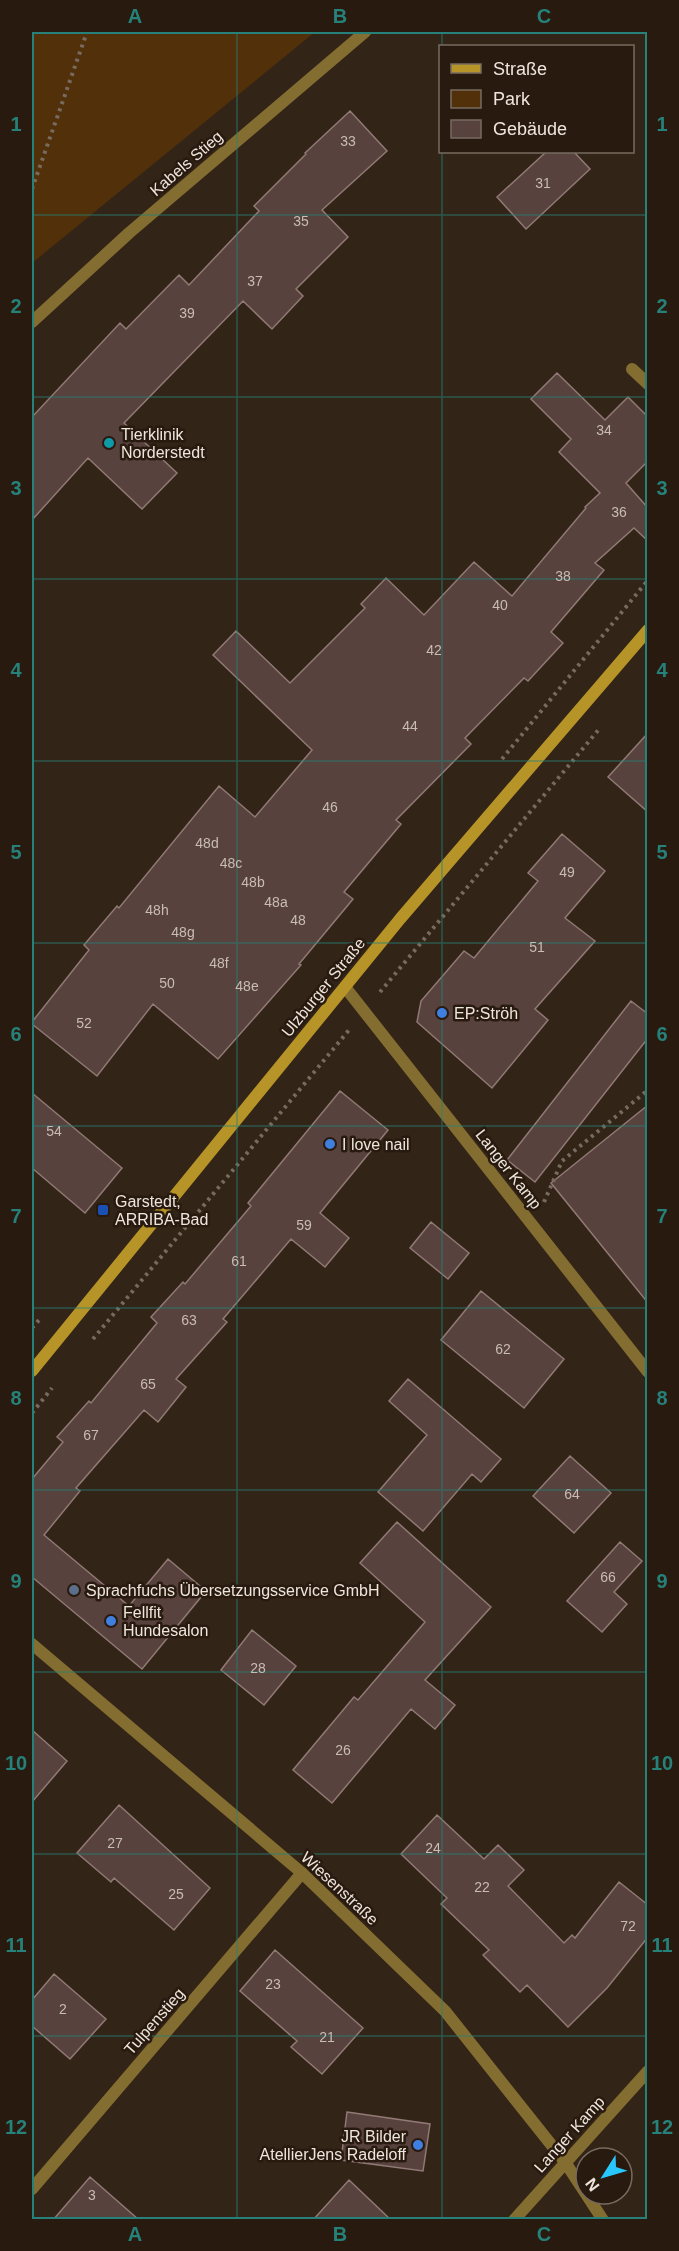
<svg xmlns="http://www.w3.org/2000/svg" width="679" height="2251" viewBox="0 0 679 2251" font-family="Helvetica,sans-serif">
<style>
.green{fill:#52310a}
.building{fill:#58423e;stroke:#917975;stroke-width:1.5}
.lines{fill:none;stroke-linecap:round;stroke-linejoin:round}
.path{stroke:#776b5f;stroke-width:4;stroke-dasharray:3 4.5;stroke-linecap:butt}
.service{stroke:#836d31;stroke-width:12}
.minor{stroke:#836d31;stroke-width:12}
.secondary{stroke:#b79428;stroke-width:12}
.grid{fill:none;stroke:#258179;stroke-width:1.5;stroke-opacity:0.55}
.culture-dot{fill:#0f9aa8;stroke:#281a0e;stroke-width:2}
.shop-dot{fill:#3f7fe0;stroke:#281a0e;stroke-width:2}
.transit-dot{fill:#1a4fb4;stroke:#281a0e;stroke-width:2}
.service-dot{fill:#5c6f8a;stroke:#281a0e;stroke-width:2}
.labels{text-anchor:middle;stroke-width:5;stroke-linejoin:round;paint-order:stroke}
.number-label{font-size:14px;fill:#c8bcb4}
.street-label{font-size:16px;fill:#eee5dc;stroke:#281a0e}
.poi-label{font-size:16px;fill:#eee5dc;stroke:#281a0e;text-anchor:start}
.neatline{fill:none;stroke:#258179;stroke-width:2}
.grid-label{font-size:20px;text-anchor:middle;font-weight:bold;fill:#258179}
</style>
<rect width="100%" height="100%" fill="#322417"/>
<path class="green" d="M 32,32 L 315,32 L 32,263 Z"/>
<path class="building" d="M 350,111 L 387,151 L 322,210 L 348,237 L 296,289 L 303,296 L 272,329 L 243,301 L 124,423 L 177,473 L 142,509 L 88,458 L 32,520 L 32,417 L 120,323 L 126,329 L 179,275 L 189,285 L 259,211 L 254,206 L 306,154 L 305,153 Z
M 546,152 L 574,152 L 590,169 L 526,229 L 497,197 Z
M 557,373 L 605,420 L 628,397 L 648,417 L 648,461 L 626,483 L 648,508 L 648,541 L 634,528 L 595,563 L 604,570 L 551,632 L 563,643 L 528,681 L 524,678 L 465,738 L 471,744 L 396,820 L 401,824 L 344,892 L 353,899 L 299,964 L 301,965 L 218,1059 L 153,1004 L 97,1076 L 32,1024 L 32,1022 L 89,950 L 84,945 L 117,906 L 119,908 L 219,786 L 255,817 L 312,750 L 213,655 L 236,631 L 290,683 L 365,608 L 361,604 L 386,578 L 424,615 L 474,562 L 512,596 L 586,508 L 585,507 L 600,493 L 559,452 L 571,439 L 531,399 Z
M 648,733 L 648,812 L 608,777 Z
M 562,834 L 605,871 L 565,918 L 595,941 L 535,1009 L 548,1020 L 492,1088 L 417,1022 L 421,1001 L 464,951 L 474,958 L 538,881 L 528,873 Z
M 631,1001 L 648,1014 L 648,1038 L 535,1182 L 507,1160 Z
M 340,1091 L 388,1130 L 320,1213 L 349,1238 L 325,1267 L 291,1239 L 223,1319 L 227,1322 L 176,1379 L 186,1387 L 158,1422 L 144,1410 L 76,1488 L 80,1491 L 44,1535 L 129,1606 L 168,1559 L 206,1591 L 142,1669 L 32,1577 L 32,1479 L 63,1442 L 57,1437 L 89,1401 L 91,1403 L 157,1323 L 151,1317 L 183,1282 L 185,1284 L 251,1206 L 248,1203 Z
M 32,1093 L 122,1168 L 85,1213 L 32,1168 Z
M 648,1105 L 648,1303 L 551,1183 Z
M 431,1222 L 469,1253 L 448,1279 L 410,1248 Z
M 481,1291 L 564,1359 L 524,1408 L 441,1340 Z
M 408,1379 L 501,1459 L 481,1482 L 472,1474 L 423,1531 L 378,1492 L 427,1435 L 389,1401 Z
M 570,1456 L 611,1493 L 574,1533 L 533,1496 Z
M 397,1522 L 491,1607 L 425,1680 L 455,1705 L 435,1729 L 411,1709 L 332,1803 L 293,1770 L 354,1697 L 358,1700 L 425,1622 L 360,1563 Z
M 620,1542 L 642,1561 L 614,1592 L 627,1604 L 602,1632 L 567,1601 Z
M 252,1630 L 296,1666 L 264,1705 L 221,1670 Z
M 32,1730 L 67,1761 L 32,1802 Z
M 119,1805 L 210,1888 L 174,1930 L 114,1878 L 111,1882 L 77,1853 Z
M 437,1815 L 484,1859 L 498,1845 L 524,1870 L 508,1886 L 564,1943 L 572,1935 L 575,1938 L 619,1882 L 648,1905 L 648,1937 L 607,1988 L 568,2027 L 527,1985 L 520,1992 L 483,1955 L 489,1950 L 441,1904 L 447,1898 L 401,1854 Z
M 275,1950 L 363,2028 L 322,2074 L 291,2047 L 297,2041 L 240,1991 Z
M 54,1974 L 106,2019 L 70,2059 L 32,2026 L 32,2000 Z
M 347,2112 L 430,2124 L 423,2171 L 341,2160 Z
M 90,2177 L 139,2220 L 53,2220 Z
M 349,2180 L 391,2220 L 313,2220 Z"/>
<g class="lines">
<path class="path" d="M 32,189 L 87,32
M 502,759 L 648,580
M 380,992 L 600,728
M 544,1202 L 562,1161 L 648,1090
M 32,1328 L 39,1320
M 93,1339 L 349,1030
M 32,1413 L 52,1388"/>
<path class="service" d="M 632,369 L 648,384
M 32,2189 L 302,1873"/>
<path class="minor" d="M 32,322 L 129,233 L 365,32
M 345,987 L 648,1372
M 32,1644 L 302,1873 L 445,2011 L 565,2162 L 586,2194
M 586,2194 L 603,2220
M 514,2220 L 648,2071"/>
<path class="secondary" d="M 32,1371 L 400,919 L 648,630"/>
</g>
<path class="grid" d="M 237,32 L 237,2220M 442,32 L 442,46M 442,152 L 442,2220M 32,215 L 648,215M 32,397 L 648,397M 32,579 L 648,579M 32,761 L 648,761M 32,943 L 648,943M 32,1126 L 648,1126M 32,1308 L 648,1308M 32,1490 L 648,1490M 32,1672 L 648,1672M 32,1854 L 648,1854M 32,2036 L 648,2036"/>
<circle class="culture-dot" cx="109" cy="443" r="6"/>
<g class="shop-dot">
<circle cx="442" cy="1013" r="6"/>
<circle cx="330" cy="1144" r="6"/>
<circle cx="111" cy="1621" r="6"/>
<circle cx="418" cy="2145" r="6"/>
</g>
<rect class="transit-dot" x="97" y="1204" width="12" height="12" rx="3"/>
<circle class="service-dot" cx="74" cy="1590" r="6"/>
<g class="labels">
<g class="number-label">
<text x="348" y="146">33</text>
<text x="543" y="188">31</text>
<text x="301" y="226">35</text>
<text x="255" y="286">37</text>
<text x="187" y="318">39</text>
<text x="604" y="435">34</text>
<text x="619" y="517">36</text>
<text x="563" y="581">38</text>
<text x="500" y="610">40</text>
<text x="434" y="655">42</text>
<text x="410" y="731">44</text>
<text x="330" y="812">46</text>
<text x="207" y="848">48d</text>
<text x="231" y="868">48c</text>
<text x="567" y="877">49</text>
<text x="253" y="887">48b</text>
<text x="276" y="907">48a</text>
<text x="157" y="915">48h</text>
<text x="298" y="925">48</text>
<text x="183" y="937">48g</text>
<text x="537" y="952">51</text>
<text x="219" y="968">48f</text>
<text x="167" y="988">50</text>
<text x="247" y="991">48e</text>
<text x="84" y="1028">52</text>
<text x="54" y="1136">54</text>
<text x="304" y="1230">59</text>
<text x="239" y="1266">61</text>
<text x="189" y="1325">63</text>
<text x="503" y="1354">62</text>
<text x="148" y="1389">65</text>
<text x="91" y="1440">67</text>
<text x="572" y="1499">64</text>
<text x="608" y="1582">66</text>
<text x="258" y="1673">28</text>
<text x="343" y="1755">26</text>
<text x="115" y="1848">27</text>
<text x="433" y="1853">24</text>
<text x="482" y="1892">22</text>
<text x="176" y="1899">25</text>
<text x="628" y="1931">72</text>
<text x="273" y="1989">23</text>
<text x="63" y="2014">2</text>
<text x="327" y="2042">21</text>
<text x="92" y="2200">3</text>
</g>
<g class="street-label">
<text transform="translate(186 163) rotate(-41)" y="6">Kabels Stieg</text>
<text transform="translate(323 987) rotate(-51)" y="6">Ulzburger Straße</text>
<text transform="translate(509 1169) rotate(52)" y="6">Langer Kamp</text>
<text transform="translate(340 1888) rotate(43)" y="6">Wiesenstraße</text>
<text transform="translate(154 2021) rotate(-49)" y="6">Tulpenstieg</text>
<text transform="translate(569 2134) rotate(-48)" y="6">Langer Kamp</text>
</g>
<g class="poi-label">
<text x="121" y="440">Tierklinik<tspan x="121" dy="18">Norderstedt</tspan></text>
<text x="454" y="1019">EP:Ströh</text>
<text x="342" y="1150">I love nail</text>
<text x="115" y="1207">Garstedt,<tspan x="115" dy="18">ARRIBA-Bad</tspan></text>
<text x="86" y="1596">Sprachfuchs Übersetzungsservice GmbH</text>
<text x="123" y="1618">Fellfit<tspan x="123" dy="18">Hundesalon</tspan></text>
<text x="406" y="2142" text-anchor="end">JR Bilder<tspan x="406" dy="18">AtellierJens Radeloff</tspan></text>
</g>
</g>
<rect width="679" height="2251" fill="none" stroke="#281a0e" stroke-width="66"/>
<rect x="439" y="45" width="195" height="108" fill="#281a0e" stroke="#776b60" stroke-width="1.5"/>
<rect x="451" y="64" width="30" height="9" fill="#b79428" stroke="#776b60" stroke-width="1.5"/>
<text x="493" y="75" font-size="18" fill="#eee5dc">Straße</text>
<rect x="451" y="90" width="30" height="18" fill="#52310a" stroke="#776b60" stroke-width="1.5"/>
<text x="493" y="105" font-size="18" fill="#eee5dc">Park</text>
<rect x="451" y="120" width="30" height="18" fill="#58423e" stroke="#776b60" stroke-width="1.5"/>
<text x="493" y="135" font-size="18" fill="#eee5dc">Gebäude</text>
<g transform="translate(604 2176) rotate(233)"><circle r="28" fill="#281a0e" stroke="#776b60" stroke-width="1.5"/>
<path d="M0-4.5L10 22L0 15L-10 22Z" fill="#28c8ff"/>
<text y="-9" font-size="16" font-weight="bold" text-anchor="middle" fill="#eee5dc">N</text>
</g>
<rect x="33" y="33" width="613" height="2185" class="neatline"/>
<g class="grid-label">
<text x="135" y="23">A</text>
<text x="340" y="23">B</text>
<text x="544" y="23">C</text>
<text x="16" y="131">1</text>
<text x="662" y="131">1</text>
<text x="16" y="313">2</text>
<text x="662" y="313">2</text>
<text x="16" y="495">3</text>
<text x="662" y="495">3</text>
<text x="16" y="677">4</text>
<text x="662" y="677">4</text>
<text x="16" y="859">5</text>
<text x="662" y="859">5</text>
<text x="16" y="1041">6</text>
<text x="662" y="1041">6</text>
<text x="16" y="1223">7</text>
<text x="662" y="1223">7</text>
<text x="16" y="1405">8</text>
<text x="662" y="1405">8</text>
<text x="16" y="1588">9</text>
<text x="662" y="1588">9</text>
<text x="16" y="1770">10</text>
<text x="662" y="1770">10</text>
<text x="16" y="1952">11</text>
<text x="662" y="1952">11</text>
<text x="16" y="2134">12</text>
<text x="662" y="2134">12</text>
<text x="135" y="2241">A</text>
<text x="340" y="2241">B</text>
<text x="544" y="2241">C</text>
</g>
</svg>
